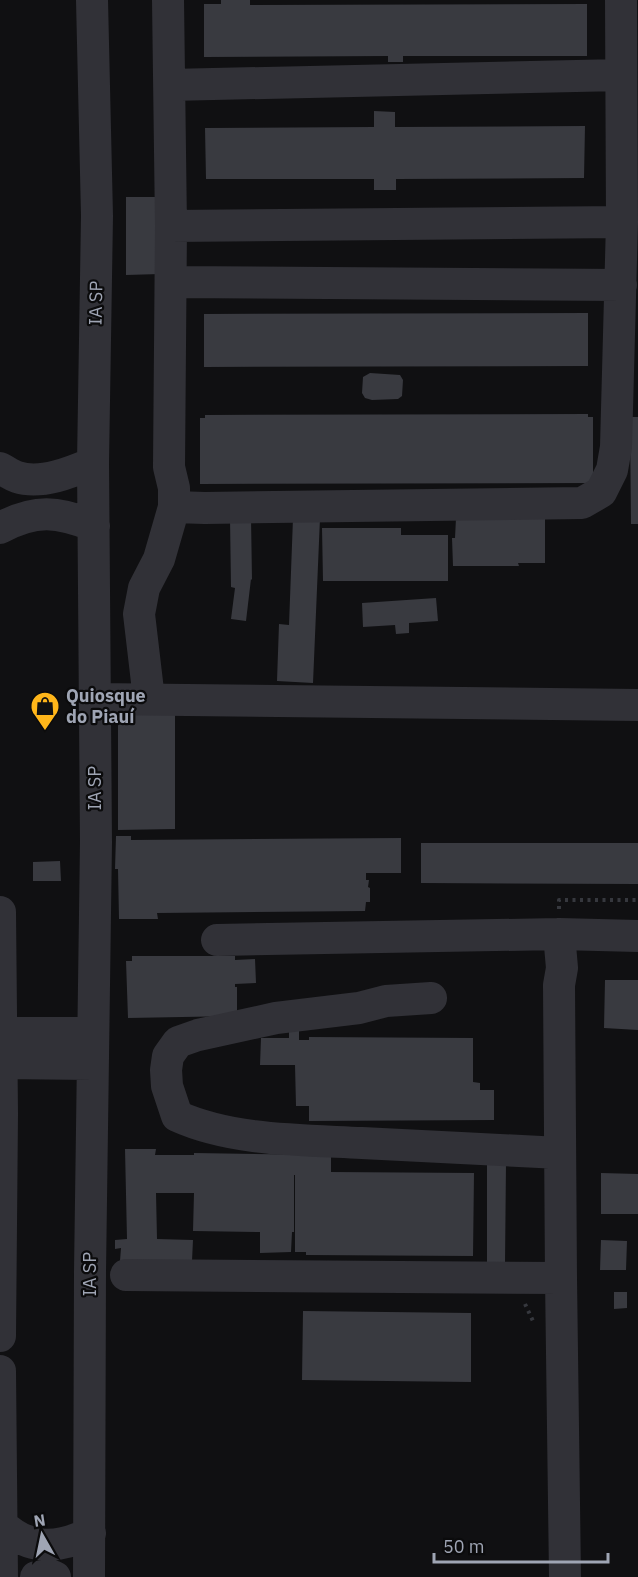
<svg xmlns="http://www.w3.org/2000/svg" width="638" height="1577" viewBox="0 0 638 1577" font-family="'IBM Plex Sans',sans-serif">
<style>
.building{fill:#393a40}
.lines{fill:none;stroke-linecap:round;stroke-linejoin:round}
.path{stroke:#36383e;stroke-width:4;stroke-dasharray:3 4.5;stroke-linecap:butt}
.minor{stroke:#313137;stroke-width:32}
.labels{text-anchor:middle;stroke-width:4.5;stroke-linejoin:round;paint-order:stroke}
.street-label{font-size:18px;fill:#9fa5b4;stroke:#0b0b0c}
.poi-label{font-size:18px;font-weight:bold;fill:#9fa5b4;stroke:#0b0b0c;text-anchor:start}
</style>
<rect width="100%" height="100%" fill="#101012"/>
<path class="building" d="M 221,0 L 250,0 L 250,5 L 587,4 L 587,56 L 403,56 L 403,62 L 388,62 L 388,56 L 204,57 L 204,4 L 221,4 Z
M 374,111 L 395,112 L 395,127 L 585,126 L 584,178 L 396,179 L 396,190 L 374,190 L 374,179 L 206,179 L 205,128 L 374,127 Z
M 126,197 L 160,197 L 160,274 L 126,275 Z
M 588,313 L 588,366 L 204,367 L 204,314 Z
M 370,373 L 400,375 L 403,380 L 402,396 L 398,399 L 372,400 L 365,398 L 362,393 L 363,377 Z
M 588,414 L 588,417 L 593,417 L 593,483 L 200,484 L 200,418 L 205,418 L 205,415 Z
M 630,417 L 638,417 L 638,524 L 631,524 Z
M 251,517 L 252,580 L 251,579 L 246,621 L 231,619 L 235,588 L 231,587 L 230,518 Z
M 293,518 L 320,518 L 313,683 L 277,681 L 279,624 L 289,625 Z
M 456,518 L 545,518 L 545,563 L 518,563 L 519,566 L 453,566 L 452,538 L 455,538 Z
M 322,528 L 401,528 L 401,535 L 448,535 L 448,581 L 323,581 Z
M 436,598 L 438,621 L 409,623 L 409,633 L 396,634 L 395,625 L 363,627 L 362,603 Z
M 175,713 L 175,829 L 118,830 L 118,714 Z
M 116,836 L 131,836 L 131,840 L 401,838 L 401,873 L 366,873 L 366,880 L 369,880 L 368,887 L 370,888 L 370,902 L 366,902 L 365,911 L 157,913 L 158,919 L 119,919 L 118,869 L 115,869 Z
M 421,843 L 638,843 L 638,884 L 421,883 Z
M 60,861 L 61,881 L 33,881 L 33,862 Z
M 132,956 L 235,956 L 235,960 L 255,959 L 256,983 L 235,984 L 235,987 L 237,987 L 237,1016 L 128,1018 L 126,961 L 132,961 Z
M 605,980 L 638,980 L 638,1030 L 604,1028 Z
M 299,1029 L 299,1040 L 309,1040 L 309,1037 L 473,1038 L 473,1082 L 480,1083 L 480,1090 L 494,1090 L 494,1120 L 309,1121 L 309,1106 L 296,1106 L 295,1065 L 260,1065 L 261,1038 L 289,1038 L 289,1030 Z
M 125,1149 L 156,1149 L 155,1155 L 194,1155 L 194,1153 L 331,1155 L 331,1172 L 474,1173 L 473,1256 L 306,1255 L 306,1252 L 295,1252 L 295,1175 L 294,1175 L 294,1232 L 292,1232 L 291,1252 L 260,1253 L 260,1232 L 193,1231 L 194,1193 L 156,1193 L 157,1239 L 193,1240 L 192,1261 L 120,1261 L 121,1248 L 115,1249 L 115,1240 L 127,1239 Z
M 487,1158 L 506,1163 L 505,1264 L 487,1264 Z
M 601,1173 L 638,1174 L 638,1214 L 601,1214 Z
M 601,1240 L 627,1241 L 626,1270 L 600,1270 Z
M 614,1292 L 627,1292 L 627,1308 L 614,1309 Z
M 303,1311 L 471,1313 L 471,1382 L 302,1380 Z"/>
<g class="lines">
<path class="path" d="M 559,909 L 559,900 L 638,900
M 525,1304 L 533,1321"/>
<path class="minor" d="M 168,0 L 171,226 L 169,467 L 174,488 L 174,507 L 205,508 L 582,503 L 601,492 L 612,470 L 616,447 L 622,222 L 621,0
M 170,85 L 621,75
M 171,226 L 622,222
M 171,282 L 621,285
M 0,468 C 6,471 11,475 17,477 C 41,485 72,472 93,463
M 0,528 C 35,509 58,511 94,526
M 95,699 L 638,705
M 149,699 L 139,614 L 144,588 L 159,559 L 174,507
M 0,912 L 2,1114 L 0,1336
M 217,940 L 559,934
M 431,998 L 386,1001 L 359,1008 L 276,1018 L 198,1035 L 178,1042 L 168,1056 L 166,1070 L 167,1086 L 177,1116 C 232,1141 302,1140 362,1143 C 428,1146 494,1150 560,1153
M 1,1033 L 92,1033
M 2,1063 L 92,1064
M 126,1275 L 561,1278
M 0,1371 L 2,1577
M 1,1524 C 28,1550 57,1550 90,1533
M 36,1577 L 50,1575 L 55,1577
M 89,1577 L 90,1272 L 96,842 L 93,463 L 97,216 L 92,0
M 565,1577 L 561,1278 L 559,985 L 562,968 L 559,934 L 638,936"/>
</g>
<defs>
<g id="shop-pin" transform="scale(1.5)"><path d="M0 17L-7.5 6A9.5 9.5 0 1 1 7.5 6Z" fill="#ffb61a" stroke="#0b0b0c"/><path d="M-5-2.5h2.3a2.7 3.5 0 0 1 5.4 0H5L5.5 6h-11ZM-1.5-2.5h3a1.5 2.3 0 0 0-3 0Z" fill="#111"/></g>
</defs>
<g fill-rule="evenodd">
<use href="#shop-pin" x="45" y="706"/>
</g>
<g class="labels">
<g class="street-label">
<text transform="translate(96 303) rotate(-89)" y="6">IA SP</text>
<text transform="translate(95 788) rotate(-90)" y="6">IA SP</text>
<text transform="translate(90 1274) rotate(-90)" y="6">IA SP</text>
</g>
<g class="poi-label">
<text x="66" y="702">Quiosque<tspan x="66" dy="21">do Piauí</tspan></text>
</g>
</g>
<g transform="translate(42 1535) rotate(351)" stroke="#0b0b0c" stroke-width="4.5" paint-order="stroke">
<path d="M0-4.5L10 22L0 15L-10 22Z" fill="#9fa5b4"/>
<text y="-9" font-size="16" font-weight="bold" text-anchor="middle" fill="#9fa5b4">N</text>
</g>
<path d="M434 1553v9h174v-9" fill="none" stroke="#9fa5b4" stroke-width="3"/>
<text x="443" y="1553" font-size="18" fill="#9fa5b4" stroke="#0b0b0c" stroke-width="4.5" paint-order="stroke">50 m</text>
</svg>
